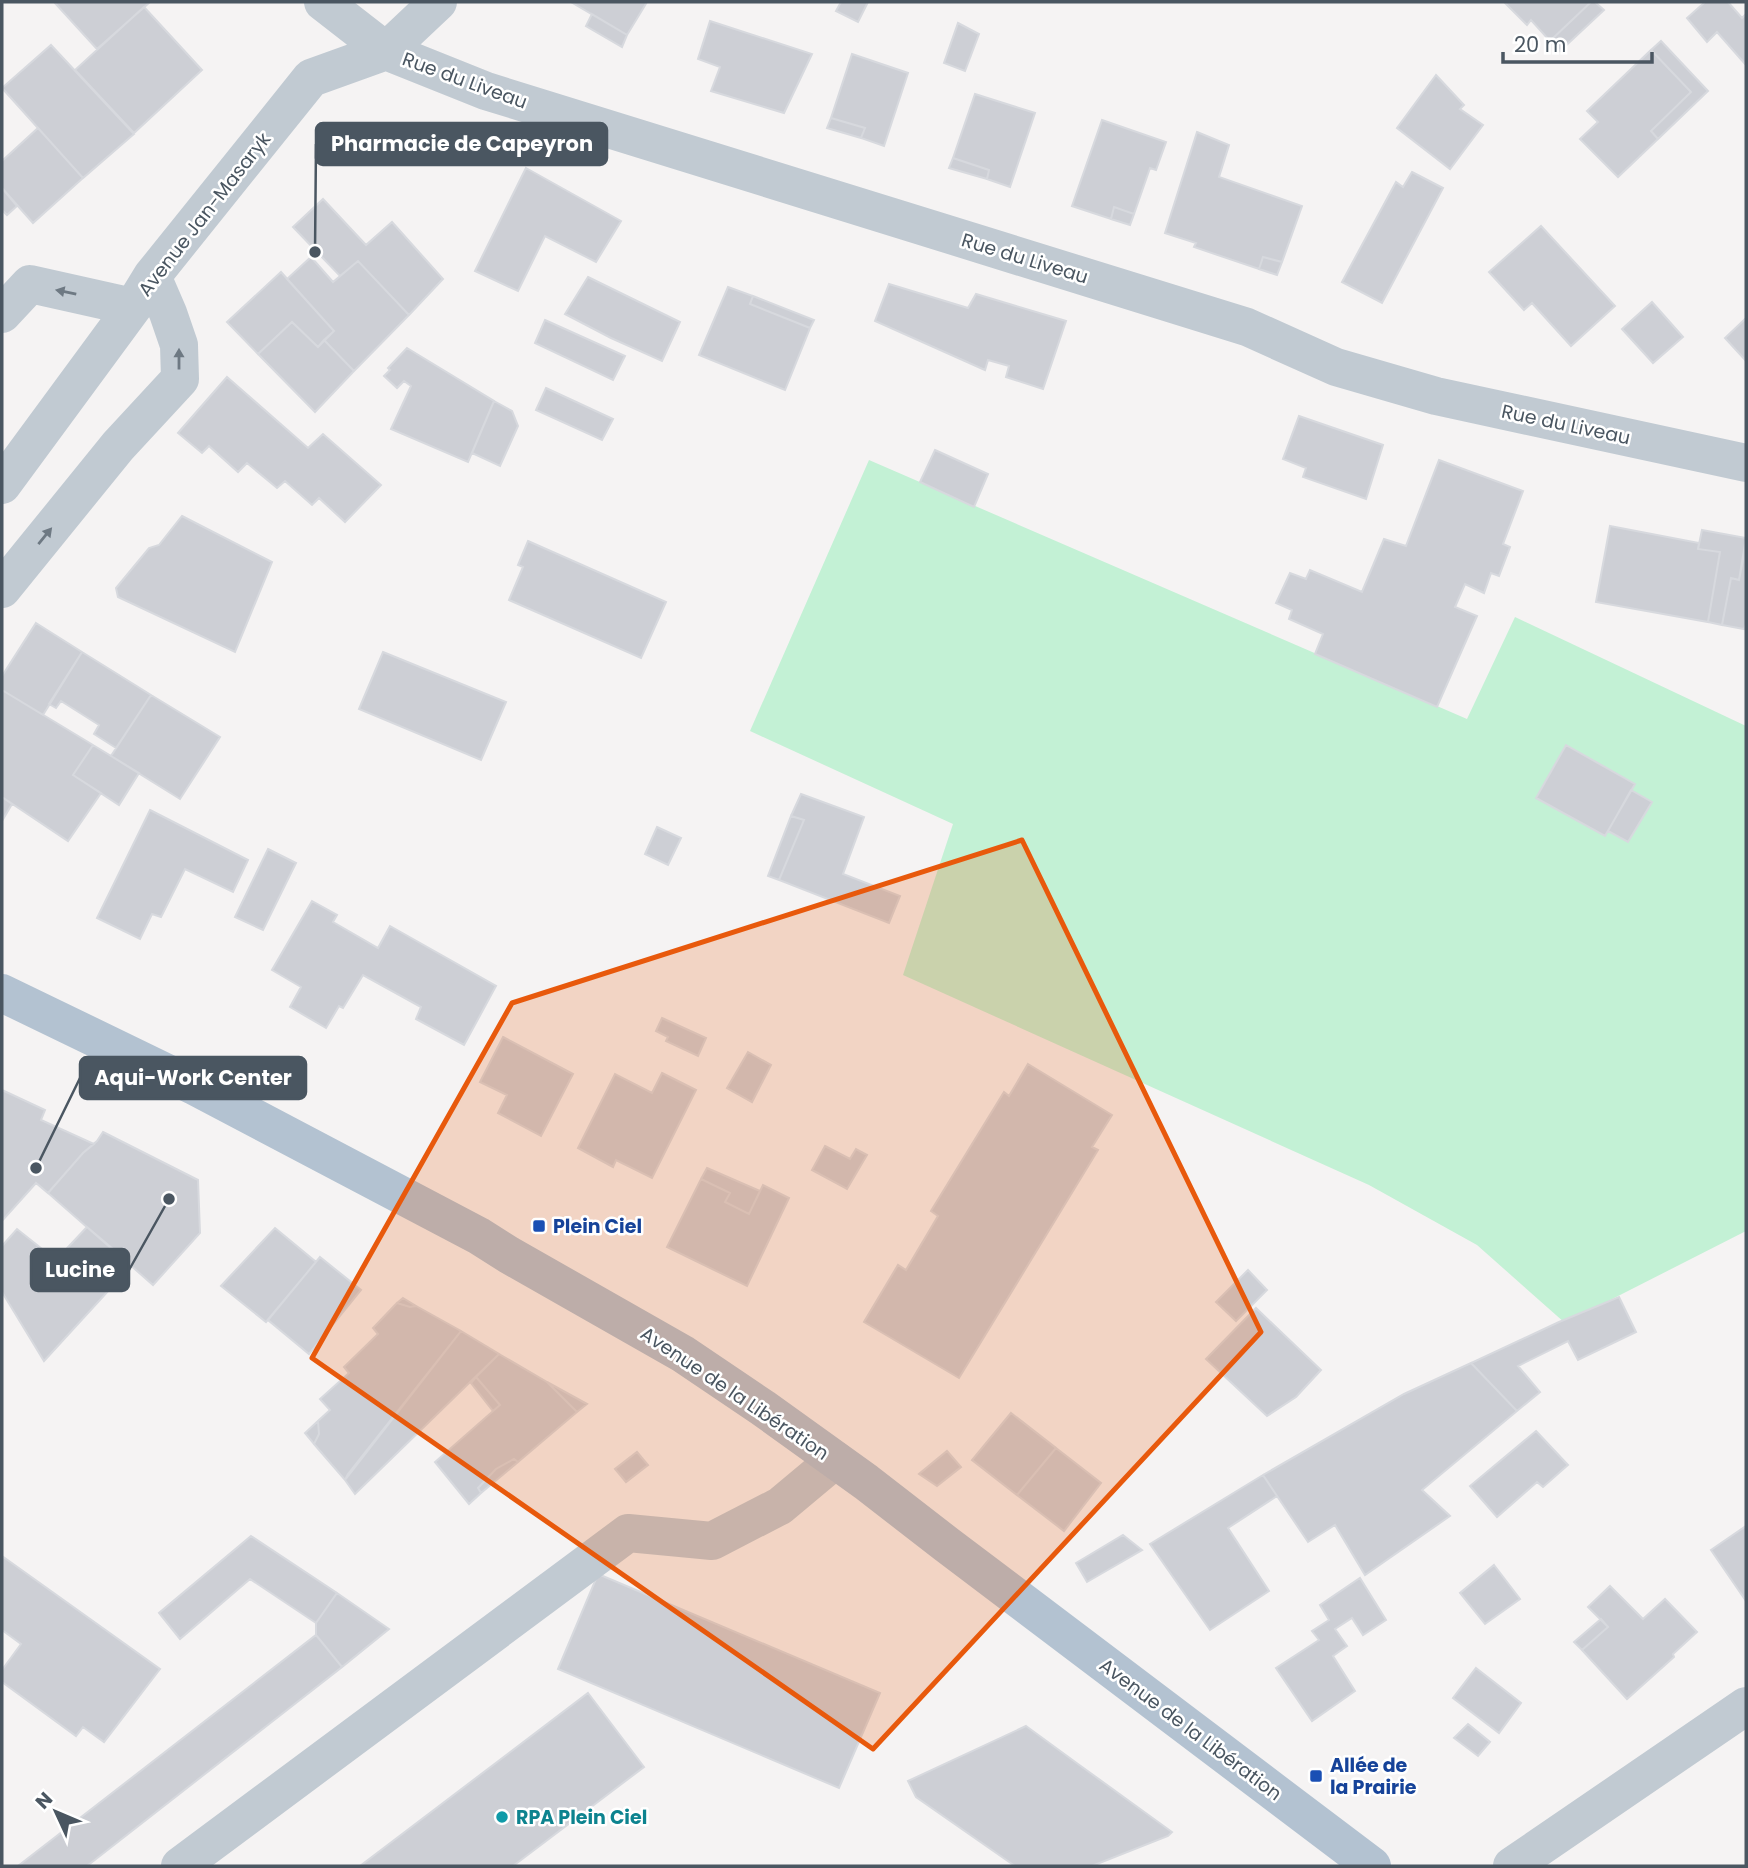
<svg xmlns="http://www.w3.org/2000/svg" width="1748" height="1868" viewBox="0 0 1748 1868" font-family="Poppins,sans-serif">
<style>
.green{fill:#c3f1d5}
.building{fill:#cdcfd5;stroke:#d7d9de;stroke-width:2}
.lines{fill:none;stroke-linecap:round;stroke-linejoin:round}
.minor{stroke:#c1cad2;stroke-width:38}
.major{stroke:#b3c2d1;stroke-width:38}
.oneway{fill:#6e7983}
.marked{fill:#e8590c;fill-opacity:0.2;stroke:#e8590c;stroke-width:5;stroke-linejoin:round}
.transit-dot{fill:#1a4fb4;stroke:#fff;stroke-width:2.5}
.culture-dot{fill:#0f9aa8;stroke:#fff;stroke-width:2.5}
.labels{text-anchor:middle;stroke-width:5;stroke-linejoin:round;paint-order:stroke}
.street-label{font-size:19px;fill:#4a5661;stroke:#fff}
.transit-label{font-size:19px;font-weight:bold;fill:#164399;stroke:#fff;text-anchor:start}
.culture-label{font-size:19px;font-weight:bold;fill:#0d838f;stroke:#fff;text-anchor:start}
.leader{fill:none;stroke:#4a5661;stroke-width:2.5}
.callout-dot{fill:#4a5661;stroke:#fff;stroke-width:2.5}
.callout{fill:#4a5661;stroke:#4a5661;stroke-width:2.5}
.callout-label{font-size:21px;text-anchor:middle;font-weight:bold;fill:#fff}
</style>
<rect width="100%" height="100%" fill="#f5f3f3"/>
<path class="green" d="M 869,460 L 1467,719 L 1515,617 L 1746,726 L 1746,1231 L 1565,1323 L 1477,1245 L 1369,1185 L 903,975 L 953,824 L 750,731 Z"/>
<path class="building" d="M 54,2 L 150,2 L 97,49 Z
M 571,2 L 647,2 L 627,35 Z
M 841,2 L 868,2 L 858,22 L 836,11 Z
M 1507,2 L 1591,2 L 1550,41 L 1531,20 L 1527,25 L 1505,3 Z
M 1591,2 L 1595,2 L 1604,10 L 1560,51 L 1550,41 Z
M 1705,2 L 1728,2 L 1742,18 L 1746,14 L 1746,65 L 1717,32 L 1707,42 L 1687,18 Z
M 144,7 L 202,70 L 134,133 L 75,70 Z
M 592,14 L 627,35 L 622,47 L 586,26 Z
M 710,21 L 812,54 L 784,113 L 711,91 L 720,67 L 698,59 Z
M 958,23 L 979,34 L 965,71 L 944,63 Z
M 1661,41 L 1708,91 L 1658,139 L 1651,131 L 1691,92 L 1651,50 Z
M 51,45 L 134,134 L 83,178 L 2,88 Z
M 1651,50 L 1691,92 L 1651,131 L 1658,139 L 1618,177 L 1580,139 L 1598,122 L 1587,111 Z
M 852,54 L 908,73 L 884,146 L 861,138 L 865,128 L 831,118 Z
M 1436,75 L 1464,105 L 1460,109 L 1483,125 L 1450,169 L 1397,128 Z
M 975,94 L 1035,113 L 1010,187 L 987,179 L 989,170 L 953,158 Z
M 831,118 L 865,128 L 861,138 L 827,128 Z
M 1102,120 L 1166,142 L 1156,170 L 1150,168 L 1134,214 L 1114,207 L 1111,219 L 1072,206 Z
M 38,128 L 83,178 L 33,223 L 2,188 L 2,161 Z
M 1197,132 L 1229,145 L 1219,177 L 1302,206 L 1282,262 L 1263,257 L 1259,269 L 1194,247 L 1196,243 L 1165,233 Z
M 953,158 L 989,170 L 987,179 L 949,168 Z
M 526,168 L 621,221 L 596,262 L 545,236 L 518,291 L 475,271 Z
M 1412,172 L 1443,188 L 1382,303 L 1342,282 L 1396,182 L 1403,187 Z
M 2,188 L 17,206 L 7,215 L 2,210 Z
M 323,199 L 366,245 L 392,222 L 443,279 L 409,315 L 358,261 L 340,276 L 293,227 Z
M 1114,207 L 1134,214 L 1130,225 L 1111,219 Z
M 1541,226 L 1615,306 L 1571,346 L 1532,303 L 1524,310 L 1489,272 Z
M 311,257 L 333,282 L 358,261 L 409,315 L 354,371 L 324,340 L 334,331 L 287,279 Z
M 1263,257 L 1282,262 L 1277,275 L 1259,269 Z
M 281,272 L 334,331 L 318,347 L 292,322 L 258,354 L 227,322 Z
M 588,277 L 680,322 L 662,361 L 611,338 L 565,314 Z
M 889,284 L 968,308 L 976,294 L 1066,321 L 1043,389 L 1006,377 L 1009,366 L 988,360 L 985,370 L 875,321 Z
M 728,287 L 753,296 L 750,304 L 810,328 L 785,390 L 699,355 Z
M 753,296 L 814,320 L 810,328 L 750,304 Z
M 1652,302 L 1683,337 L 1653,363 L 1622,329 Z
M 1746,318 L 1746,361 L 1725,338 Z
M 545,320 L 625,356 L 613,380 L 535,343 Z
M 292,322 L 318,347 L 324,340 L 354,371 L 315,412 L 258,354 Z
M 407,348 L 494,401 L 468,462 L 391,429 L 411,386 L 404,381 L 397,388 L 384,376 L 390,370 L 388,368 Z
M 227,377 L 308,448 L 323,434 L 381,485 L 345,522 L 319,498 L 312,505 L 285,481 L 277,488 L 247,463 L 238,472 L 209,446 L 202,453 L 178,433 Z
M 546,388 L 613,419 L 602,440 L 536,410 Z
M 494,401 L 512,411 L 518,426 L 500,466 L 472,453 Z
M 1299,416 L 1383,445 L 1366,499 L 1303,477 L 1306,468 L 1283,459 Z
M 935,450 L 988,474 L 974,507 L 920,482 Z
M 1439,460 L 1523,491 L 1503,544 L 1510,547 L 1499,576 L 1491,573 L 1484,593 L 1465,584 L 1455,607 L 1477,616 L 1437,707 L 1315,654 L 1323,634 L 1289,619 L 1292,610 L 1276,603 L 1290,573 L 1306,579 L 1310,570 L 1362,592 L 1384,539 L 1406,546 Z
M 182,516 L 272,562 L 235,652 L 118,597 L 116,588 L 149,548 L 159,545 Z
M 1610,526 L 1699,543 L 1698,549 L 1720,552 L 1708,622 L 1596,602 Z
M 1702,530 L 1746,538 L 1739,580 L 1731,578 L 1722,625 L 1708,622 L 1720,552 L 1698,549 Z
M 528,541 L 666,602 L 641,658 L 509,600 L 523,567 L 518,565 Z
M 1745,549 L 1746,624 L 1744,629 L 1722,625 L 1731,578 L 1739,580 Z
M 36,623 L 82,652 L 43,715 L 2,690 L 2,676 Z
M 82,652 L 151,695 L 116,748 L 94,734 L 99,725 L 61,701 L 56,708 L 49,704 Z
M 383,652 L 506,702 L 481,760 L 359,709 Z
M 2,690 L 93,745 L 73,775 L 101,793 L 68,841 L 2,797 Z
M 151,695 L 220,737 L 180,799 L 111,756 Z
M 93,745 L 139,773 L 119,805 L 73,775 Z
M 1566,745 L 1635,784 L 1605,836 L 1536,798 Z
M 1631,790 L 1652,802 L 1628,842 L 1608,831 Z
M 801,794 L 864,817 L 843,874 L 900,896 L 889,923 L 779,880 L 804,820 L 791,816 Z
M 2,797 L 12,804 L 2,821 Z
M 150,810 L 248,860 L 233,892 L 185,869 L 161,917 L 152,914 L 140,939 L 97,918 Z
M 791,816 L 804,820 L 779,880 L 768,876 Z
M 657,827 L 681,838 L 668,865 L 645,854 Z
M 268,849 L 296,863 L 263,930 L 235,917 Z
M 312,901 L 337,915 L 333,922 L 378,948 L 390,926 L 496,986 L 464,1045 L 416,1019 L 421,1007 L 363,975 L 343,1008 L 339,1006 L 326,1028 L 290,1007 L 301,987 L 272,970 Z
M 662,1018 L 706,1038 L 698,1056 L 666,1041 L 668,1037 L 656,1031 Z
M 503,1037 L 573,1074 L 541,1136 L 498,1113 L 507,1095 L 480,1082 Z
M 748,1052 L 771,1065 L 752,1102 L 727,1088 Z
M 1028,1064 L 1112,1115 L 1092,1147 L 1098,1150 L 959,1378 L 864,1322 L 898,1265 L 906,1270 L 938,1216 L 931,1211 L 1004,1092 L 1009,1096 Z
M 662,1073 L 696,1090 L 652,1178 L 616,1160 L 613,1167 L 578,1148 L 615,1074 L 652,1093 Z
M 2,1090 L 45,1110 L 41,1120 L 94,1144 L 83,1153 L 48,1193 L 36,1183 L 2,1221 Z
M 103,1132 L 198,1180 L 200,1233 L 153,1285 L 48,1193 L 83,1153 L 97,1141 Z
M 825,1146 L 850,1159 L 856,1149 L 867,1155 L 847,1189 L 812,1170 Z
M 707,1168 L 760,1191 L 749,1214 L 725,1202 L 730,1193 L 701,1179 Z
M 701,1179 L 730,1193 L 725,1202 L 749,1214 L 763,1185 L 789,1198 L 747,1286 L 667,1247 Z
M 87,1227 L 132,1265 L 44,1361 L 2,1292 L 2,1246 L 17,1229 L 56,1260 Z
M 275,1228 L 316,1262 L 266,1322 L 221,1286 Z
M 320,1257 L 361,1290 L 309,1354 L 268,1320 Z
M 1248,1270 L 1267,1290 L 1236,1321 L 1216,1302 Z
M 1619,1297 L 1636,1332 L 1578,1360 L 1568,1341 L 1518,1366 L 1540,1392 L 1517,1411 L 1471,1363 L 1559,1322 Z
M 403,1298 L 416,1306 L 410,1307 L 397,1303 Z
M 397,1303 L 410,1307 L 416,1306 L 461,1331 L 345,1480 L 314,1444 L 319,1434 L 318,1421 L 330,1410 L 320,1399 L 349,1373 L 344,1367 L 378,1334 L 373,1328 Z
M 1256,1308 L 1321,1370 L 1296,1397 L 1267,1416 L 1206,1359 Z
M 461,1331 L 499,1354 L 355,1494 L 345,1480 L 348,1474 Z
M 499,1354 L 547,1382 L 577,1412 L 518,1462 L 514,1459 L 496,1469 L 478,1488 L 481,1493 L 469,1504 L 435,1462 L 500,1405 L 476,1377 Z
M 1471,1363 L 1517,1411 L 1422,1490 L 1450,1516 L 1365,1575 L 1335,1525 L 1308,1542 L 1263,1475 L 1404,1394 Z
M 476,1377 L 500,1405 L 493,1411 L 471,1383 Z
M 547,1382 L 587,1404 L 577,1412 Z
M 1011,1413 L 1056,1448 L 1017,1495 L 972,1460 Z
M 318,1421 L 319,1434 L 314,1444 L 305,1433 Z
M 1536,1431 L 1568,1465 L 1543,1487 L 1537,1482 L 1497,1517 L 1470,1486 Z
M 1056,1448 L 1101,1483 L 1064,1531 L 1017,1495 Z
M 947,1451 L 961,1467 L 937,1486 L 919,1474 Z
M 637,1452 L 648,1465 L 626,1482 L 615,1469 Z
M 514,1459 L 518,1462 L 481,1493 L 478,1488 L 496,1469 Z
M 1263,1475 L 1277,1496 L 1228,1528 L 1269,1591 L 1210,1630 L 1150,1544 Z
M 1746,1526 L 1746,1601 L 1711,1550 Z
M 1123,1535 L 1142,1550 L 1087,1582 L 1076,1563 Z
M 251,1536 L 337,1593 L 316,1623 L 250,1579 L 180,1639 L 159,1613 Z
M 2,1556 L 160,1669 L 104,1742 L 83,1727 L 76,1736 L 2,1682 L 2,1670 L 21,1644 L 2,1630 Z
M 1494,1565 L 1520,1599 L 1485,1624 L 1460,1593 Z
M 598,1574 L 880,1693 L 839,1788 L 558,1669 Z
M 1360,1578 L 1386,1620 L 1363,1635 L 1352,1618 L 1335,1629 L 1347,1646 L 1333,1656 L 1355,1691 L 1312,1721 L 1276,1668 L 1319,1640 L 1312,1631 L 1329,1620 L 1320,1605 Z
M 1610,1586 L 1643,1619 L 1665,1599 L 1697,1632 L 1673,1654 L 1674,1657 L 1627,1699 L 1582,1650 L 1608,1627 L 1588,1607 Z
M 337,1593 L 389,1629 L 342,1667 L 316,1635 L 316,1623 Z
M 1601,1619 L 1608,1627 L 1582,1650 L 1574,1642 Z
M 316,1635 L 342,1667 L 87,1866 L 18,1866 Z
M 1476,1668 L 1521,1703 L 1499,1733 L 1453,1698 Z
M 588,1693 L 644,1767 L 513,1866 L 360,1866 Z
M 1468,1724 L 1490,1742 L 1478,1756 L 1454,1738 Z
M 1026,1726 L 1078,1764 L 1172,1832 L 1168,1836 L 1092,1866 L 1015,1866 L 916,1797 L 908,1781 Z"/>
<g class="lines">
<path class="minor" d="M 323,2 L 386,51 L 486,91 L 1247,327 L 1336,367 L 1436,396 L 1746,463
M 2,314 L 30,284 L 133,307
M 2,485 L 133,307 L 152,276 L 311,78 L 386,51 L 438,2
M 2,589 L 118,446 L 180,379 L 179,345 L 168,313 L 152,276
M 180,1866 L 628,1533 L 712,1541 L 780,1506 L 835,1460
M 1512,1866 L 1746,1706"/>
<path class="major" d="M 2,993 L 196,1087 L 479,1236 L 509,1255 L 683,1354 L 763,1408 L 866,1482 L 946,1544 L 1372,1866"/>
</g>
<defs><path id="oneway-solid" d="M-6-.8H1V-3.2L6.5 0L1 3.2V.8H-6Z" transform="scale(1.75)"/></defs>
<g class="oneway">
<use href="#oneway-solid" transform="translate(66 292) rotate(-168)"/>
<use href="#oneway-solid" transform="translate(179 359) rotate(-90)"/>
<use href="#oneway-solid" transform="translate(45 536) rotate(-51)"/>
</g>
<path class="marked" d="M 1022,840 L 1261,1332 L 873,1749 L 312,1358 L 512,1003 Z"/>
<g class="transit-dot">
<rect x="532" y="1219" width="14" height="14" rx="3.5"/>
<rect x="1309" y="1769" width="14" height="14" rx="3.5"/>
</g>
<circle class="culture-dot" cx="502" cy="1817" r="7"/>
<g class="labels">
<g class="street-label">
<text transform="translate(465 80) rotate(20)" y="7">Rue du Liveau</text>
<text transform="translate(204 214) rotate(-52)" y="7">Avenue Jan-Masaryk</text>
<text transform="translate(1025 258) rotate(17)" y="7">Rue du Liveau</text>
<text transform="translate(1566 424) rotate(12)" y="7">Rue du Liveau</text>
<text transform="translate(735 1393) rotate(34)" y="7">Avenue de la Libération</text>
<text transform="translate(1191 1729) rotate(37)" y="7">Avenue de la Libération</text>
</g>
<g class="transit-label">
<text x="553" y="1233">Plein Ciel</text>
<text x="1330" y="1772">Allée de<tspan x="1330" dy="22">la Prairie</tspan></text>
</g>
<g class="culture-label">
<text x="516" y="1824">RPA Plein Ciel</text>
</g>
</g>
<path class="leader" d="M315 252L316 144M36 1168L80 1078M169 1199L129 1270"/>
<g class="callout-dot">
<circle cx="315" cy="252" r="7"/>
<circle cx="36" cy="1168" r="7"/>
<circle cx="169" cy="1199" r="7"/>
</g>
<g class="callout">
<rect x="316" y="123" width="291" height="42" rx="7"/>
<rect x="80" y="1057" width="226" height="42" rx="7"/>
<rect x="31" y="1249" width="98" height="42" rx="7"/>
</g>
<g class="callout-label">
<text x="462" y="151">Pharmacie de Capeyron</text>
<text x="193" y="1085">Aqui-Work Center</text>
<text x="80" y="1277">Lucine</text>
</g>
<rect width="1748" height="1868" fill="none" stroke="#4a5661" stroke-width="7"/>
<g transform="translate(56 1812) rotate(314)" stroke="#ffffff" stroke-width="5" paint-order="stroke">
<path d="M0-5L12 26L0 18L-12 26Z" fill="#4a5661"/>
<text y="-10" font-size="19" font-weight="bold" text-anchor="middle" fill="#4a5661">N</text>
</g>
<path d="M1503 52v10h149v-10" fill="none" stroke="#4a5661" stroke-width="3.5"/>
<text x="1514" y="52" font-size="21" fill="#4a5661" stroke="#ffffff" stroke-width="5" paint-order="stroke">20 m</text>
</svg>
